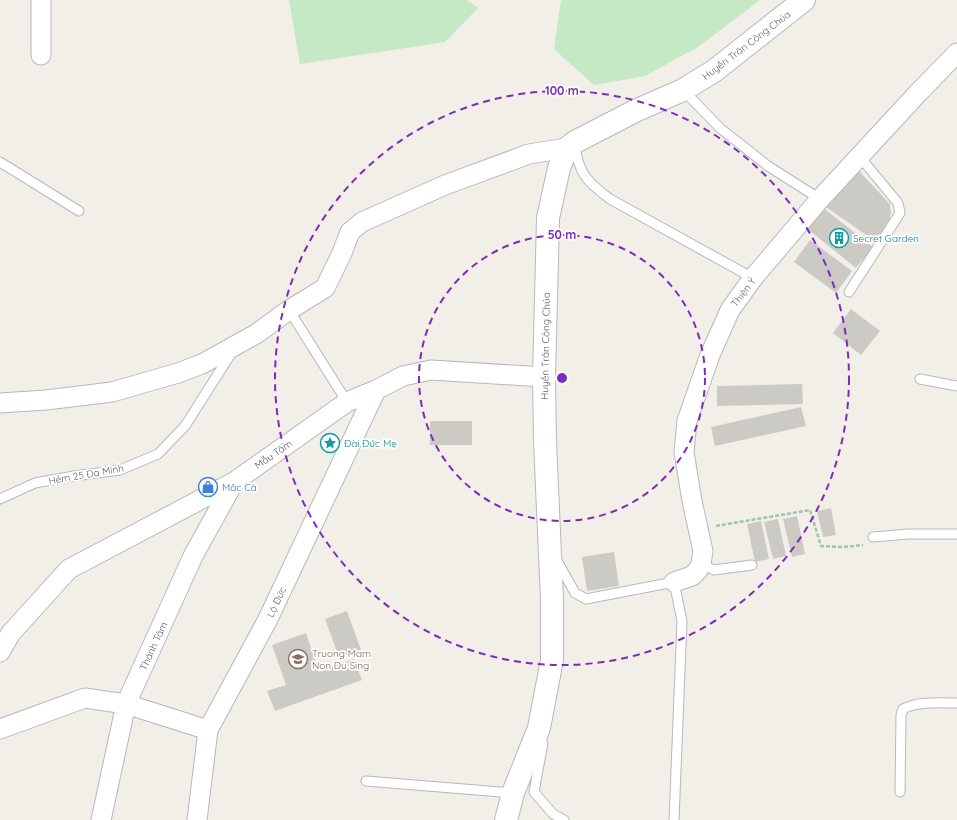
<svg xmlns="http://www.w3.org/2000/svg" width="957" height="820" viewBox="0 0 957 820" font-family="Quicksand,sans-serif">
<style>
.green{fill:#c5e8c5}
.building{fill:#cccac5}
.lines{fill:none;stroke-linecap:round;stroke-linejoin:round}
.service-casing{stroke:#b5b8bc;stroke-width:11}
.minor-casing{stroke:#b5b8bc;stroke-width:21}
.tertiary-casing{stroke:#b5b8bc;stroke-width:24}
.path{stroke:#9cc7a9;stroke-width:2.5;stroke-dasharray:4 2;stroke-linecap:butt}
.service{stroke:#fff;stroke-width:9}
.minor{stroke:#fff;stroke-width:19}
.tertiary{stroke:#fff;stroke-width:22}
.ring{fill:none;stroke:#7b2cbf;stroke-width:2;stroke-dasharray:7 5}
.labels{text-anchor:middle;stroke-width:3.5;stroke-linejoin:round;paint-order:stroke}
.street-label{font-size:10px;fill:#5f6368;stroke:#fff}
.culture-label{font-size:10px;fill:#0d838f;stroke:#fff;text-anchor:start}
.shop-label{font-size:10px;fill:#366cbe;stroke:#fff;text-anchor:start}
.education-label{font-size:10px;fill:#785e54;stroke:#fff;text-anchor:start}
.centre{fill:#7b2cbf;stroke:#fff;stroke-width:2}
.ring-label{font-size:12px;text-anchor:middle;font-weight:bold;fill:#7b2cbf;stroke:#fff;stroke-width:3.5;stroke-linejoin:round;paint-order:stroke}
</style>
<rect width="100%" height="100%" fill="#f1efe8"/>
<path class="green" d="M 289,0 L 467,0 L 478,8 L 445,42 L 300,64 Z
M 561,0 L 760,0 L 698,47 L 645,76 L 594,85 L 554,49 Z"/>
<path class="building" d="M 859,171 L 890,204 L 891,213 L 889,220 L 876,242 L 826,207 Z
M 822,207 L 873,247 L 856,268 L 806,228 Z
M 810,240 L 852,271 L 836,293 L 794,262 Z
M 851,309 L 880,331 L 861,355 L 833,333 Z
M 802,384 L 803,404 L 717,406 L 717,386 Z
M 801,407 L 806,426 L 715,446 L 711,427 Z
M 430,421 L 472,421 L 472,445 L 430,445 Z
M 831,508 L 836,535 L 823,537 L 817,511 Z
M 797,516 L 805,554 L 792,557 L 783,519 Z
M 778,519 L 786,556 L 773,559 L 764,522 Z
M 761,521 L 769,559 L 755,562 L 747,524 Z
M 614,552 L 619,586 L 587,591 L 582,557 Z
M 347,611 L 361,650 L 339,657 L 325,619 Z
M 306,633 L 319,672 L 354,659 L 362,680 L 275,711 L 267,691 L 286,685 L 272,645 Z"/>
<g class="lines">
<g class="service-casing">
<path id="service" d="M 683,90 L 721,129 L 768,166 L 820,199
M 575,144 C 578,173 587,182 610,199 L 753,278
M 0,162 L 79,211
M 849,292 L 900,213 L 898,203 L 860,157
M 289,310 L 347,402
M 920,379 L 957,386
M 0,499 L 35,483 L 74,476 L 120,470 L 158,454 L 185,426 L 232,352
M 873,537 L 908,534 L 957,534
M 556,559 L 575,593 L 586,599 L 674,582 L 682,621 L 674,820
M 701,564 L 714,570 L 752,565
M 543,743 L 534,792 L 553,814 L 564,820
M 366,781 L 513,793
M 900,792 L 901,715 L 903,709 C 919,701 939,703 957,703"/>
</g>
<g class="minor-casing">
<path id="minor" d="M 41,0 L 41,55
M 0,403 L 46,400 L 112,392 L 178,373 L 202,364 L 256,334 L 289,310 L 325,288 L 342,253 L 350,232 L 362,222 L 445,185 L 529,154 L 567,148
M 674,582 L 692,576 L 698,570 L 701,564 L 703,551 L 692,501 L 684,452 L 687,421 L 710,355 L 730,310 L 753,278 L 820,199 L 918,93 L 957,53
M 0,652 L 11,633 L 69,569 L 234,482 L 347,402 L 376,390 L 403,376 L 431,370 L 544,377
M 0,729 L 85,698 L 126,704 L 208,730
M 101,820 L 126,704 L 193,556 L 234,482
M 197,820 L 208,730 L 268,619 L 376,390"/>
</g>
<g class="tertiary-casing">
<path id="tertiary" d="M 506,820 L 513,793 L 539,728 L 552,660 L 552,600 L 545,442 L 544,377 L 548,218 L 559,168 L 567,148 L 575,142 L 635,111 L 683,90 L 714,71 L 804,0"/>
</g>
<path class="path" d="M 716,526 L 810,510 L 821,546 L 844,547 L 863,545"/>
<use href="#service" class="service"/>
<use href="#minor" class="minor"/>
<use href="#tertiary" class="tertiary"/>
</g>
<g class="ring">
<circle cx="562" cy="378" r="143"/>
<circle cx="562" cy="378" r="287"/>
</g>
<defs>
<g id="building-ring" transform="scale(1)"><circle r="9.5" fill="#fff" stroke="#0f9aa8" stroke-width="1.5"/><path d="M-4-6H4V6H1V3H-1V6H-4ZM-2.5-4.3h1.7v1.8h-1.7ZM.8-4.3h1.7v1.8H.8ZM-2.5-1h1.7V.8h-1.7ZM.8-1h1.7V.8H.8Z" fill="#0f9aa8"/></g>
<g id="sight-ring" transform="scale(1)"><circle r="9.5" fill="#fff" stroke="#0f9aa8" stroke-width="1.5"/><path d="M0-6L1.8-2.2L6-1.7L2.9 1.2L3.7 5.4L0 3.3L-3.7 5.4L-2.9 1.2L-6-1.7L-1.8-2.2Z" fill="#0f9aa8"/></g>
<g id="shop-ring" transform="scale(1)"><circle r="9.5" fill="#fff" stroke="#3f7fe0" stroke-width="1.5"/><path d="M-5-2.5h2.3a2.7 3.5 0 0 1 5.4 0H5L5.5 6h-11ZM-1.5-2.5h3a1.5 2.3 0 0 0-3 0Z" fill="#3f7fe0"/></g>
<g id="school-ring" transform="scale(1)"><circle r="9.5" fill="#fff" stroke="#8d6e63" stroke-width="1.5"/><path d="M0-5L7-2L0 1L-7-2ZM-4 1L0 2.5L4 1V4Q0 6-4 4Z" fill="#8d6e63"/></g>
</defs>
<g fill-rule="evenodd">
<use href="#building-ring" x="839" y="238"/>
<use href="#sight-ring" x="330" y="443"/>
<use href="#shop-ring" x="208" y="487"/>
<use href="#school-ring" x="298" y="659"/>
</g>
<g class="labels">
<g class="street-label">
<text transform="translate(746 45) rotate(-37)" y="4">Huyền Trân Công Chúa</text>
<text transform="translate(743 292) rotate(-53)" y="4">Thiện Ý</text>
<text transform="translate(545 346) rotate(-89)" y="4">Huyền Trân Công Chúa</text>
<text transform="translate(273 454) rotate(-35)" y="4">Mẫu Tâm</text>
<text transform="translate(86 474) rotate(-10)" y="4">Hẻm 25 Đa Minh</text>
<text transform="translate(276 602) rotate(-65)" y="4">Lộ Đức</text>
<text transform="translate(153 646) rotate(-65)" y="4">Thánh Tâm</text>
</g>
<g class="culture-label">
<text x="853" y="242">Secret Garden</text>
<text x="344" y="447">Đài Đức Mẹ</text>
</g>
<g class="shop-label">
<text x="222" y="491">Mâc Cà</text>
</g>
<g class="education-label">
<text x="312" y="657">Truong Mam<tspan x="312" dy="12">Non Du Sing</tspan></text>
</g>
</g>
<circle cx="562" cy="378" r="6" class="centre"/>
<g class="ring-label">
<text x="562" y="95">100 m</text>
<text x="562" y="239">50 m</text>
</g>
</svg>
